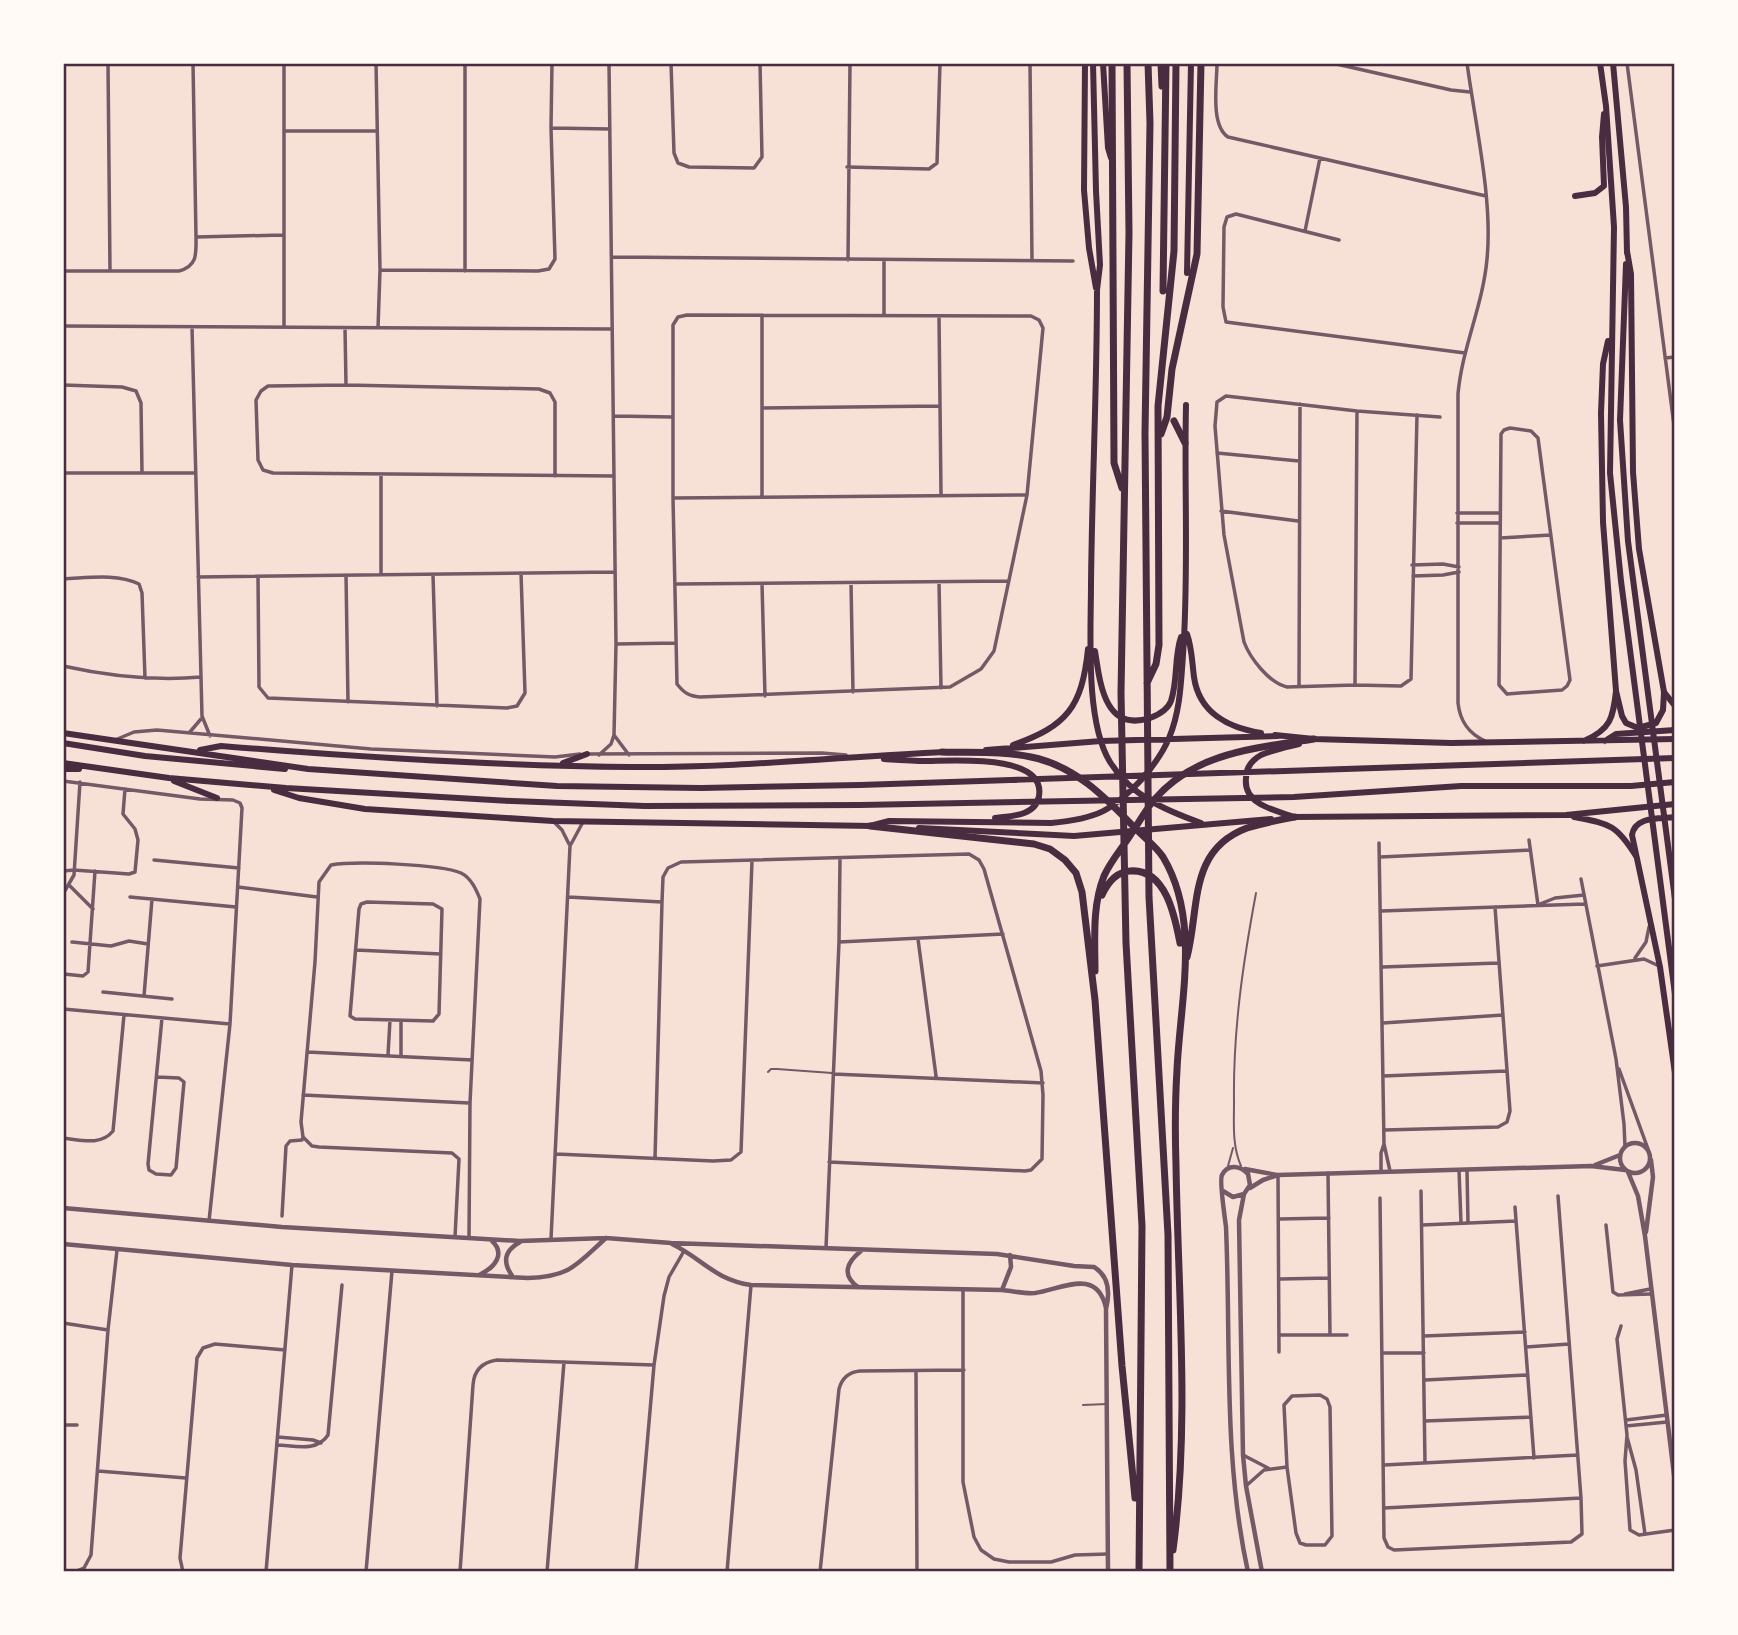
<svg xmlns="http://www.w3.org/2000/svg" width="1738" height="1635" viewBox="0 0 1738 1635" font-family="'Fira Sans',sans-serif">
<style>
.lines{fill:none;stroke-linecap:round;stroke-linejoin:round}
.service{stroke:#755966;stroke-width:2}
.minor{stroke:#755966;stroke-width:3.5}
.tertiary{stroke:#755966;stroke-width:4.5}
.primary{stroke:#4a2c40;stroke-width:6}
.trunk{stroke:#4a2c40;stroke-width:6}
.motorway{stroke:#4a2c40;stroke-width:7}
.neatline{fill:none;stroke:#4a2c40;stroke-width:2.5}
</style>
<rect width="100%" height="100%" fill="#f7e1d7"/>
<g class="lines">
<path class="service" d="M 768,1072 L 771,1069 L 777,1069 L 832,1073
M 1228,1166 L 1233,1148
M 1241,1166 C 1232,1145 1234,1124 1234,1102 C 1233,1030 1243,963 1256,893
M 1083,1405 L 1107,1404"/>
<path class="minor" d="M 108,63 L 110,271
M 376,63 L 380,270 L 378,328
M 465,63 L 465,271
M 671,63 L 674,153 L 678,163 L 689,167 L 754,168 L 762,157 L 760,63
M 1030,63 L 1032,260
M 1217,63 C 1217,83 1210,125 1228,137 L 1486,196
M 1332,63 L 1451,90 L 1470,92
M 1467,63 C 1475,123 1493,200 1487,259 C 1483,305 1462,348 1458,394 L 1458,703 C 1460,721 1468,733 1485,741
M 1627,63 L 1675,433
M 551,128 L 610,129
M 285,131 L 377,131
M 847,167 L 929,169 L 937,163 L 940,63
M 1305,231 L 1320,158
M 196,237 L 283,235
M 1339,240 L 1236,214 L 1227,217 L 1224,227 L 1223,307 L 1226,322 L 1465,353
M 612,257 L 1073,261
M 848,260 L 850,63
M 884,261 L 884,315
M 380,270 L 538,271 L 549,269 L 555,259 L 551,128 L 552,63
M 63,271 L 179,271 C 198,266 196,253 196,237 L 193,63
M 687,315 L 1031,316 L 1039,320 L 1043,328 L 1027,495 L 994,651 L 981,669 L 950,687 L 700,697 C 689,696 684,693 677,684 L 673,498 L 673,325 L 678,317 Z
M 939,316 L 941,494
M 63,326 L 612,329
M 192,327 L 202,716 L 210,736
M 284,327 L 284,63
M 345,328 L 346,385
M 1665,358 L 1675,357
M 63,385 L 122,387 L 136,391 L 141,403 L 142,473
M 762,408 L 940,406
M 1417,415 L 1411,679 L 1401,686 L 1355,685 L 1287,687 C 1269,683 1250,658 1244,642 L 1224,535 L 1215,426 L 1217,402 L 1226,396 L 1357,411 L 1440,417
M 614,416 L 673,417
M 1510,428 L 1531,431 L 1538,438 L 1570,680 L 1567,686 L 1562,690 L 1507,694 L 1499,685 L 1501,434 L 1504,430 Z
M 1217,453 L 1299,461
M 63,473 L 196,473
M 555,476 L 555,402 L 550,393 L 539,389 L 346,385 L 268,386 L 261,391 L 256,400 L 258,460 L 263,470 L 273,473 L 614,476
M 762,496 L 762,315
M 673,498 L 1027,495
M 1221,511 L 1298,521
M 1457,513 L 1500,513
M 1457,523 L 1500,523
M 1500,538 L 1551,535
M 1412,565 L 1443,564 L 1459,567
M 346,575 L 348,702
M 381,575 L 381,474
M 433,575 L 437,706
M 1413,576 L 1443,575 L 1459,572
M 198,577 L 615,572
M 258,577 L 259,687 L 268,698 L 507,708 L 517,706 L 525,693 L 521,573
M 63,579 C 88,578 116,573 139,584 L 142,593 L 145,678
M 939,582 L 941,688
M 851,583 L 853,692
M 676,584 L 1009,581
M 762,584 L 765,696
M 616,644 L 676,643
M 63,666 C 108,676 155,681 201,677
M 1355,685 L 1357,411
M 1299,687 L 1300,404
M 189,733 L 201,719
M 614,735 L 629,755
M 115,740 L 134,732 L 157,730 L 371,749 L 555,757 L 580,754
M 588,754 L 822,753 L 846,755
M 599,755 L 611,744 L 614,735 L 616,644 L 609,63
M 63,781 L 200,799 L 233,800 L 240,803 L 242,808 L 230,1024 L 209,1221
M 554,822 L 562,830 L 569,844
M 1529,840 L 1538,905
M 1379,843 L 1384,1144 L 1390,1171
M 1380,857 L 1530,850
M 154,860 L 239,868
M 63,871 L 74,870 L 129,874 L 135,872 L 138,840 L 135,829 L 123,814 L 125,789
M 1581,879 L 1616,1059 L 1624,1124 L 1625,1147
M 70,886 L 93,909
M 238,887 L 317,897
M 63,894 L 74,875 L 80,782
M 130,897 L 236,907
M 568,897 L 662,902
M 367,902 L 433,904 L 442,909 L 439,1014 L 433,1021 L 355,1019 L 350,1016 L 359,909 L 361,904 Z
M 1540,904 L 1555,898 L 1584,895
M 1381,911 L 1585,904
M 918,939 L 936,1076
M 72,942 L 111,946 L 129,941 L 148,944
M 839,942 L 1003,934
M 356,950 L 441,954
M 1635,958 L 1646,942 L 1649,927
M 1597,966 L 1644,959 L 1659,966
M 1382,967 L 1499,963
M 64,974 L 83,976 L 88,972 L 95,871
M 103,992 L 172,999
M 144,996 L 152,899
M 63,1009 L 230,1024
M 401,1021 L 401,1056
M 1383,1023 L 1503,1015
M 307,1052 L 472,1060
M 388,1055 L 390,1020
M 1619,1069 L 1648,1149
M 833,1074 L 1043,1083
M 1383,1076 L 1506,1071
M 157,1077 L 179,1078 L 184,1082 L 176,1168 L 171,1175 L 156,1174 L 149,1170 L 148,1164 L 162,1018
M 303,1095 L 469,1103
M 1384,1130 L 1498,1127 L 1507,1122 L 1510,1111 L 1495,907
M 303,1137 L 301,1122 L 315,962 L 319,882 L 331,865 C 355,861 440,864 461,873 C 471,878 476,889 480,899 L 470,1103 L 469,1238
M 303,1137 L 312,1146 L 319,1147 L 452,1153 L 459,1159
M 63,1138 C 81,1140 101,1146 113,1131 L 124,1015
M 556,1154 L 713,1161 L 731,1160 L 741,1152 L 752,861
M 655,1158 L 662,902 L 663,877 L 668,868 L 681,862 L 969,854 L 979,860 L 984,869 L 1041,1071 L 1043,1095 L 1042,1159 L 1031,1170 L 1025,1171 L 829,1162
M 1459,1170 L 1461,1223
M 1467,1170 L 1468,1223
M 1381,1171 L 1381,1153 L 1384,1144
M 1328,1173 L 1330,1335
M 1278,1175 L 1279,1352
M 1421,1191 L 1425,1463
M 1380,1198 L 1384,1538 L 1388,1547 L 1394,1550 L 1571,1542 L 1582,1534 L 1581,1498 L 1558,1196
M 1515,1207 L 1534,1458
M 282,1216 L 286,1146 L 290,1141 L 302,1140 L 303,1137
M 1279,1219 L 1329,1218
M 1422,1225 L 1516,1221
M 1606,1225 L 1613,1292 L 1618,1295 L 1651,1294
M 455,1237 L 459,1159
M 551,1239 L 570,846 L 583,822
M 826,1248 L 839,942 L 840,858
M 1280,1279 L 1329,1278
M 963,1290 L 963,1482 L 974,1537 L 981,1550 L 994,1559 L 1009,1562 L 1051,1562 L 1075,1555 L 1108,1554
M 1625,1294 L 1650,1289
M 63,1323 L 108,1330
M 1621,1326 L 1617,1339 L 1627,1435 L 1625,1461 L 1630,1530 L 1639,1535 L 1675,1530
M 1279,1335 L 1347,1335
M 1424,1336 L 1525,1332
M 1526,1347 L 1569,1344
M 1383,1353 L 1424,1353
M 916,1371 L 917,1572
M 1425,1380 L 1528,1375
M 1320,1395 L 1327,1399 L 1330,1407 L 1332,1536 L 1325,1545 L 1306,1545 L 1300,1543 L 1296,1533 L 1287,1467 L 1284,1405 L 1292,1396 Z
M 1626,1420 L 1667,1415
M 1425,1421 L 1531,1417
M 63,1425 L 77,1425
M 1626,1426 L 1667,1422
M 278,1437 L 313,1440 L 321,1443
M 1627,1437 L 1636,1470 L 1645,1534
M 278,1445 C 296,1446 317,1452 328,1435 L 342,1285
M 1243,1455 L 1268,1468
M 1384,1465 L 1578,1455
M 98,1471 L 186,1478
M 1247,1485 L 1264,1470 L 1287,1467
M 1384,1508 L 1581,1498
M 74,1572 L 84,1568 L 91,1555 L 108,1330 L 117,1250
M 183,1572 L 180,1558 L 197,1358 L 203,1348 L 215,1344 L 285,1350
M 266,1572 L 292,1265
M 366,1572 L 392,1271
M 460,1572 L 473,1385 C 474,1370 483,1362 497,1360 L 654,1365
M 547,1572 L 564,1362
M 636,1572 L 654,1365 L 664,1296 L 669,1277 L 684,1251
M 727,1572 L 751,1285
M 820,1572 L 839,1389 C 842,1378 849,1372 860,1371 L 964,1370"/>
<path class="tertiary" d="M1620 1158a15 15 0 1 1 30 0a15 15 0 1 1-30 0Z
M 1595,1165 L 1620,1155
M 1245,1169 L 1277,1175
M 1628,1172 L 1638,1196 L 1645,1236 L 1675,1483
M 1250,1188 L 1263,1180 L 1278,1175 L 1591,1166 L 1625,1170
M 1223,1191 L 1233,1197 L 1244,1194 L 1250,1185 L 1248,1174 C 1241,1166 1228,1163 1222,1175 C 1219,1180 1225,1218 1226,1227 C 1231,1343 1223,1458 1248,1572
M 1244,1194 L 1239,1220 L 1243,1455 L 1246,1486 L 1262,1572
M 63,1208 L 282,1227 L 520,1241 L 606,1238 L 671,1243 L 997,1254 L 1074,1266 L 1094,1267 C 1109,1276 1110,1293 1106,1309 L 1108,1572
M 1646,1232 L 1653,1177 L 1651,1160
M 63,1244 L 292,1265 L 528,1278 C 570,1277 576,1265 606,1238
M 672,1244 C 703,1259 715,1280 751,1285 L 1002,1290 C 1012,1291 1025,1294 1035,1293 C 1062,1289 1097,1267 1106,1308
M 479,1275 C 494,1268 507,1254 491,1240
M 513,1277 C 502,1262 504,1251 520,1242
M 858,1287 C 841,1275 847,1262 861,1251
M 1002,1290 L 1011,1267 L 1010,1255"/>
<path class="primary" d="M 1600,63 L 1606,106 L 1614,227 L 1610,473 L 1621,581 L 1675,994
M 1613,63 L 1626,207 L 1627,253
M 1575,196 L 1595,193 L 1604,186 L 1602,137 L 1604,114
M 1626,264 L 1620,420 L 1628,541 L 1675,899
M 1608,341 L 1603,364 L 1601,413 L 1603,522 L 1616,691 L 1622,716 L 1626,723 L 1638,728 L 1656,723 L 1663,710 L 1664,692 L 1639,549 L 1633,472 L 1631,274 L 1627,251
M 1675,817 C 1659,819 1635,816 1632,835 L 1660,967 L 1675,1073"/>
<path class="trunk" d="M 1085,63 L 1084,190 L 1089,248 L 1096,288
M 1093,63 L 1096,191 L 1100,265 L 1097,290 C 1097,388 1092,486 1091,584 C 1091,633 1085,721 1110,762 C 1131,796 1165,810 1201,823
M 1103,63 L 1108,148 L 1111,158
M 1187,273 L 1191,63
M 1187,634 C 1192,648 1192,662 1194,677 C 1199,713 1229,728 1261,733
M 1095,651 C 1100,682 1104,733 1150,718 C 1158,715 1168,709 1171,701 C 1178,680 1174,657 1181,637
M 1664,692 L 1675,706
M 63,733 L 308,769 L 557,786 L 701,788 L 860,785 L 1675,758
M 1275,735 L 1314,739 L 1451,743 L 1675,739
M 1584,741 C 1611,729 1613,718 1616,691
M 1605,741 L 1616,734 L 1675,730
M 63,743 L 145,756 L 285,769
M 1013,745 C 1067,726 1082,707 1088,649
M 200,750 L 221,746 C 357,757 494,766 630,767 C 735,768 839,757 944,752
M 986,750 L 1101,741 L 1278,736
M 884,759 C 899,760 913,761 927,761 C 952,761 1046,753 1039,796 C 1036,816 1011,816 995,818
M 63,763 L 169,778 L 286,788 L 512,801 L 645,806 L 860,805 L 1294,797 L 1461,786 L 1631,786 L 1675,782
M 563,763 L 587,754
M 63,769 L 79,769
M 174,781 L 217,798
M 274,790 L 299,798 L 365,809 L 553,821 L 873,826
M 1293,817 L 1566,815 L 1675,804
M 1294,817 C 1274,810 1243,804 1246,778 C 1246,768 1252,760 1261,755 C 1272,750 1287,747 1299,744
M 1574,817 C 1610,824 1616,824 1636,856
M 870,826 L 889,821 L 1051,823 C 1097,819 1112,811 1143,778 C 1153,766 1163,753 1169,738 C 1180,712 1181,683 1183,655 C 1189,572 1184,489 1186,405
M 919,828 L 1074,836 L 1271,819"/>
<path class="motorway" d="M 1112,63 L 1114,463 L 1122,488
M 1127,63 L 1129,233 L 1121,693 L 1126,943 L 1142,1226 L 1139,1572
M 1148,63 L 1150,123 L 1145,433 L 1149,897 L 1168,1235 L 1170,1572
M 1161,63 L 1162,86
M 1163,291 L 1166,63
M 1174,421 L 1185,443
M 1161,434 L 1167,417 L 1172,369 L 1197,254 L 1201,63
M 1147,683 L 1156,664 L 1159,645 L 1158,406 L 1174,251 L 1176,63
M 942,752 C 971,753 1003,751 1031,757 C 1075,766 1104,796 1134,827 C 1143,837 1156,846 1163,857 C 1201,920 1180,1001 1177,1070 C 1175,1102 1175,1134 1176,1165 C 1178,1294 1190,1423 1173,1550
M 870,826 L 1034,844 L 1050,849 L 1065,860 L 1076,873 L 1082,892 L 1095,1000 L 1122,1366 L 1135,1498
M 1102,895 C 1108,882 1116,872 1130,871 C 1166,868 1175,917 1180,943
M 1187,957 C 1200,907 1188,850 1247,828 C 1262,823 1279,820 1295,817
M 1095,971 C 1095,940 1092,906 1104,876 C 1111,860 1124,846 1133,831 C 1140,821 1146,809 1154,800 C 1195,752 1256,748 1314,739"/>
</g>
<rect width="1738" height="1635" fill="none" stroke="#fffaf5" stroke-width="130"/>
<rect x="65" y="65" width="1608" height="1505" class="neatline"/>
</svg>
